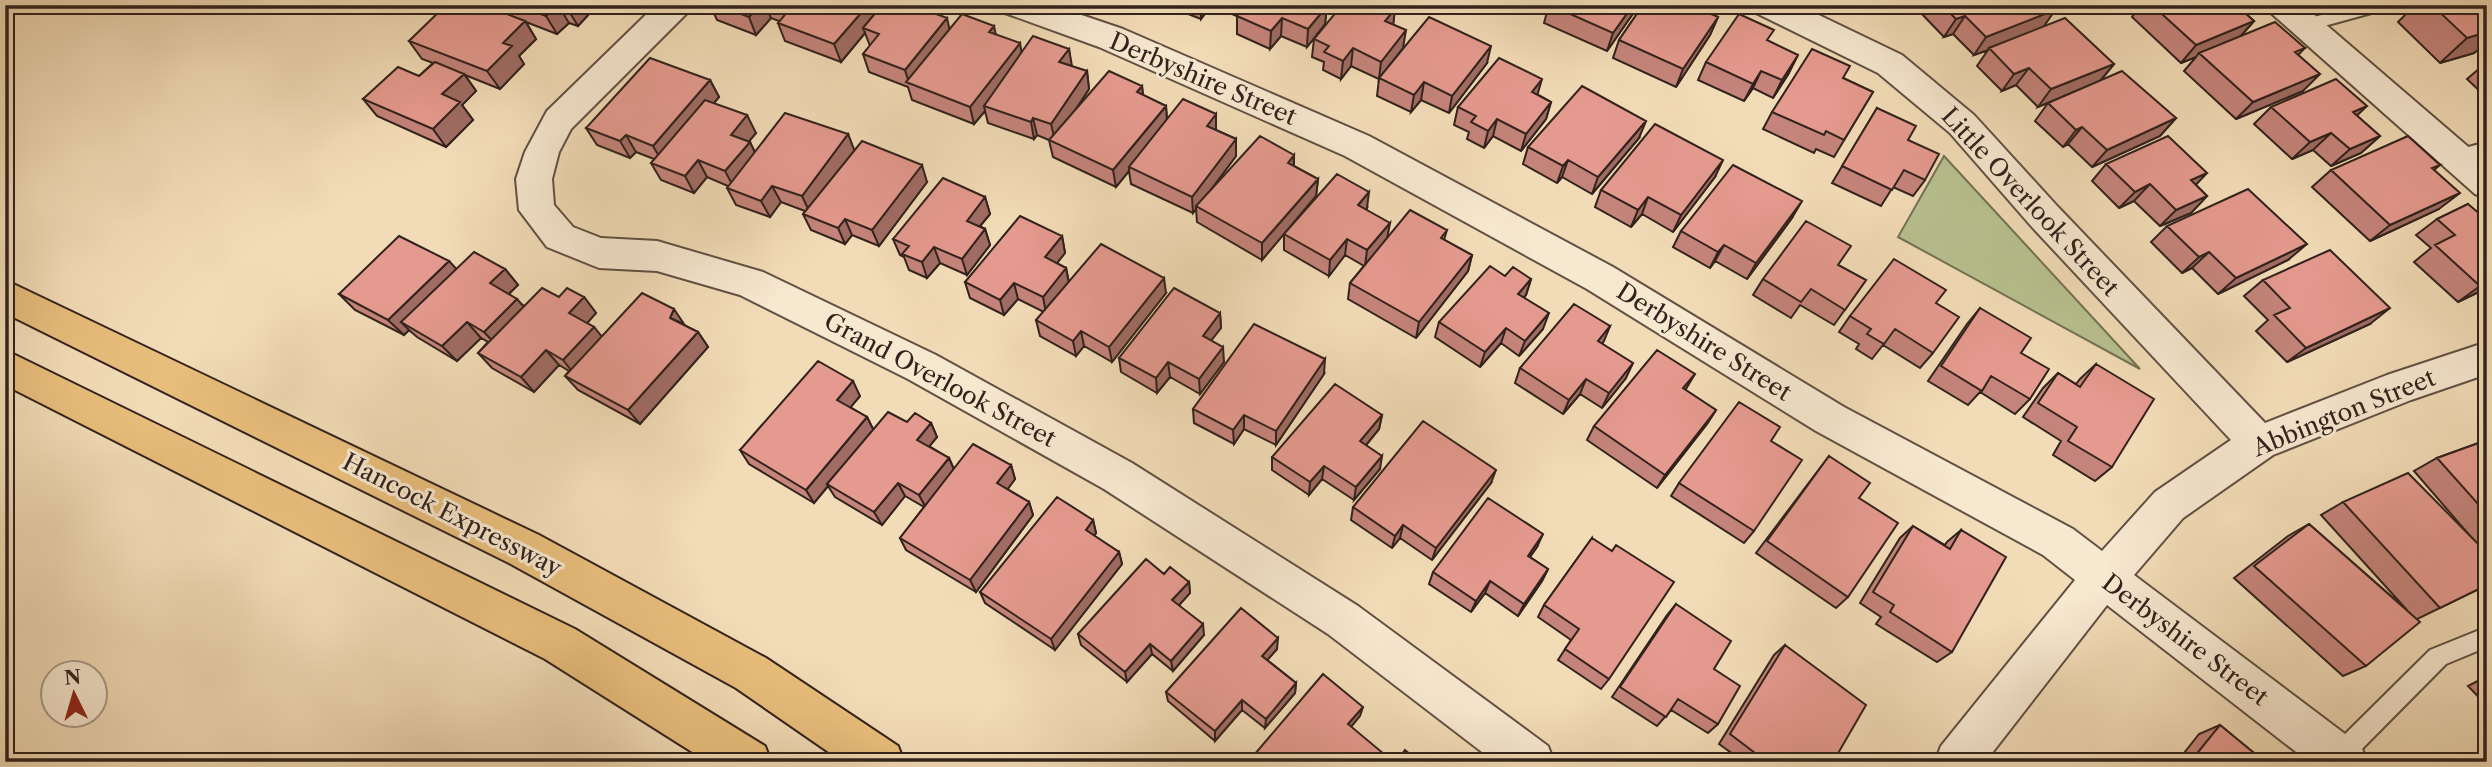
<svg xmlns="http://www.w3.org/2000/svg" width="2492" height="767" viewBox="0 0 2492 767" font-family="'Libre Caslon Text',serif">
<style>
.green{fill:#b8c190;stroke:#747256;stroke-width:2}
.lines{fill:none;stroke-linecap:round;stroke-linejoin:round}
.service-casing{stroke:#615043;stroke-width:4}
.minor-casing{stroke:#615043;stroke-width:4}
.primary-casing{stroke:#31221c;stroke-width:4}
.service{fill:#f7e8d0;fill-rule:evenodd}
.minor{fill:#f7e8d0;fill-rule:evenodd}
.primary{fill:#e9be7c;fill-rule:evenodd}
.wall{fill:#c5847b;stroke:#31221c;stroke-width:2}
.shaded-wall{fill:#a06c64;stroke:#31221c;stroke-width:2}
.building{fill:#e59a8f;stroke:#31221c;stroke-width:2}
.labels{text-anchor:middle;stroke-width:6;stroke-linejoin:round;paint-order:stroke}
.street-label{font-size:24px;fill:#31221c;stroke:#f7e8d0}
</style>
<rect width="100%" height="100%" fill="#f2dcb7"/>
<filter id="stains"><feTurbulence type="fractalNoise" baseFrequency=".00286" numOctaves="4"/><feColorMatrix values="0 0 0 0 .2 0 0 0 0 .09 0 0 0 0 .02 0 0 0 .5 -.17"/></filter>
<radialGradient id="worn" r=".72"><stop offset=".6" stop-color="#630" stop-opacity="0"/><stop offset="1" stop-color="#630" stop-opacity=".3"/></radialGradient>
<path class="green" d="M 1944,156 L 2140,369 L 1898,237 Z"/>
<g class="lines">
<g class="service-casing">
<path id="service" d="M 2357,5 L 2388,5 L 2386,9 L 2306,31 L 2298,25 L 2300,21 Z
M 2487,142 L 2487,156 L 2456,164 L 2450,162 L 2447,157 L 2450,152 Z
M 2487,627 L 2487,647 L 2446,664 L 2349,762 L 2329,762 L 2327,757 L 2330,749 L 2430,650 Z"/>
</g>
<g class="minor-casing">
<path id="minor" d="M 656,5 L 692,5 L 687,13 L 571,129 L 559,152 L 552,179 L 554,205 L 573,227 L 601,238 L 657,241 L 763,272 L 936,355 L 1132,463 L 1358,606 L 1548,746 L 1554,762 L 1495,762 L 1328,634 L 1104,489 L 908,379 L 740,295 L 657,271 L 599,268 L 547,247 L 519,210 L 516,179 L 525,152 L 547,111 Z
M 1000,5 L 1052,5 L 1123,29 L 1369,136 L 1613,267 L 1844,407 L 2073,529 L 2102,551 L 2155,492 L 2231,440 L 2032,227 L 1950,133 L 1878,73 L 1756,13 L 1751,5 L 1798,5 L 1902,55 L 1974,115 L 2058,207 L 2265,423 L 2387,375 L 2487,342 L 2487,374 L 2411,400 L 2273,455 L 2183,518 L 2134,575 L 2361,746 L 2367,762 L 2309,762 L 2107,605 L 1985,762 L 1935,762 L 1941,746 L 2075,580 L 2043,555 L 1816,431 L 1587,289 L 1345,156 L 1099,47 L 1005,13 Z
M 2266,5 L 2303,5 L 2487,163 L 2487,198 L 2475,194 L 2271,13 Z"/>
</g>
<g class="primary-casing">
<path id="primary" d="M 5,280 L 539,535 L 766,658 L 898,746 L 904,762 L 843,762 L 736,688 L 509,563 L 5,313 Z
M 5,350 L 575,629 L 765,746 L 771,762 L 708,762 L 545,659 L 5,385 Z"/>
</g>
<use href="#service" class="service"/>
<use href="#minor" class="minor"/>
<use href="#primary" class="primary"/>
</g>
<path class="wall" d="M 493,5 L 585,5 L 590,13 L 578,26 L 569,23 L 557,34 L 526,22 L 536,39 L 519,56 L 524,64 L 500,89 L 465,75 L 476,91 L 462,105 L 473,120 L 446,147 L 377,116 L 363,99 L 419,76 L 433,63 L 422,59 L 409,41 L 496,10 Z
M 710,5 L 894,5 L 910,11 L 938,15 L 950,29 L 995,34 L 1021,53 L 1069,49 L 1071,66 L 1087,71 L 1089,89 L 1078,106 L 1142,86 L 1143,95 L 1166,106 L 1167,119 L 1216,130 L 1236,139 L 1236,156 L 1211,190 L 1294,155 L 1294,166 L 1318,179 L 1316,196 L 1262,260 L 1197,222 L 1196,209 L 1193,213 L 1131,184 L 1129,171 L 1116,187 L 1053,157 L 1049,140 L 1037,135 L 1034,139 L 988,123 L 985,111 L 974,124 L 912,100 L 908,87 L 869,72 L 863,54 L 870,46 L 865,33 L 841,62 L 785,41 L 778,23 L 779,21 L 771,18 L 756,35 L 717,20 Z
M 1170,5 L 1245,5 L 1327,6 L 1325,24 L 1307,47 L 1281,36 L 1270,49 L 1237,34 L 1237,16 L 1211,6 L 1201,19 L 1170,7 Z
M 1549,5 L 1639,5 L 1607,51 L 1544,23 Z
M 1643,5 L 1693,5 L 1693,6 L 1718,17 L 1710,35 L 1676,87 L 1613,58 L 1619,40 Z
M 1924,5 L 2049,5 L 2055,10 L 2044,26 L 2114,64 L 2101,80 L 2176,118 L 2160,136 L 2092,167 L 2068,144 L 2063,147 L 2035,121 L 2048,103 L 2073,92 L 2038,107 L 2016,85 L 2002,91 L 1977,66 L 1988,50 L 1974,55 L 1953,34 L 1944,37 L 1920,12 Z
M 2141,5 L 2236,5 L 2254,21 L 2241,36 L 2305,48 L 2298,55 L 2303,91 L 2236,119 L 2184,71 L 2196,57 L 2181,63 L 2132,17 Z
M 2415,5 L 2487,5 L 2487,47 L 2484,44 L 2474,53 L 2440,63 L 2398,22 Z
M 1395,9 L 1393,25 L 1403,48 L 1487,63 L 1449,113 L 1421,100 L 1411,112 L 1377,96 L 1379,79 L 1351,66 L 1341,79 L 1323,70 L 1324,62 L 1312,57 L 1314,39 Z
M 1768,41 L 1789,73 L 1773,98 L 1753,88 L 1744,101 L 1698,80 L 1706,62 Z
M 2487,62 L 2487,98 L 2467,79 Z
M 1843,78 L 1873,92 L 1834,157 L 1816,149 L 1814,153 L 1763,129 L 1772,112 Z
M 710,80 L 719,97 L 714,103 L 756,133 L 749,141 L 755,152 L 848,134 L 854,150 L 927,182 L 879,246 L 852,235 L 845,244 L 811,230 L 803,214 L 805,211 L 781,202 L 770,217 L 736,205 L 727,188 L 728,186 L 707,177 L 694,193 L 661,180 L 651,163 L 654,159 L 636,152 L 630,158 L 597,145 L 586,128 Z
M 1537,94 L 1551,102 L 1546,119 L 1521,151 L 1493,136 L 1484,148 L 1467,139 L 1469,132 L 1454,125 L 1458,107 Z
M 2271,107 L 2357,116 L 2380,136 L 2361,153 L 2331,166 L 2313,150 L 2292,159 L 2254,124 Z
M 1877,108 L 1908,140 L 1925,180 L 1913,196 L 1893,187 L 1881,206 L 1832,183 Z
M 1639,138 L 1592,194 L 1562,177 L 1557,183 L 1523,164 L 1528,147 Z
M 2106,164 L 2196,185 L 2207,196 L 2191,213 L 2160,226 L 2134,201 L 2119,208 L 2092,181 Z
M 2440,165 L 2434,170 L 2439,209 L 2370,241 L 2312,187 L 2331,170 Z
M 1715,177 L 1673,232 L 1642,214 L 1631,227 L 1595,207 L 1601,190 Z
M 985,197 L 990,214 L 980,226 L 985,229 L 990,245 L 967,275 L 940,263 L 927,278 L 909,270 L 904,257 L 900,255 L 893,239 Z
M 2468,204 L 2487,288 L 2458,302 L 2414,262 L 2431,248 L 2416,235 L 2437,219 Z
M 1367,208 L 1366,210 L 1388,237 L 1447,230 L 1444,240 L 1472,255 L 1468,271 L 1416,338 L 1348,299 L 1350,283 L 1364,266 L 1345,255 L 1329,276 L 1284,250 L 1284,234 Z
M 1792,218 L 1747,279 L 1715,261 L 1710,268 L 1673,247 L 1681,231 Z
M 2167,226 L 2288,260 L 2218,294 L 2192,268 L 2182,273 L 2151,242 Z
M 1062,236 L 1065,253 L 1057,263 L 1066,268 L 1069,282 L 1166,293 L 1112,362 L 1084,346 L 1076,356 L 1040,336 L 1036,320 L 1044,312 L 1018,299 L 1004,315 L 970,298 L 965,282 Z
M 1838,265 L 1866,280 L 1834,325 L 1800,305 L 1791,318 L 1753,295 L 1763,279 Z
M 456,269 L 505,269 L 518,285 L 509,294 L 524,306 L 559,297 L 584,297 L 596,313 L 587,323 L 594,327 L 602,337 L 684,325 L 698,332 L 708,347 L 640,424 L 578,390 L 565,376 L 569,371 L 559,365 L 534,392 L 492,368 L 478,353 L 488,342 L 481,338 L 457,361 L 417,337 L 409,330 L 404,335 L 355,310 L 339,294 Z
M 1505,276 L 1531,279 L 1526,295 L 1524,297 L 1543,329 L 1519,356 L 1501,343 L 1480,367 L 1435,337 L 1439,322 Z
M 2263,280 L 2370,324 L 2287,362 L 2256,331 L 2268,320 L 2244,296 Z
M 1936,303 L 1933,353 L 1920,368 L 1883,345 L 1872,359 L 1856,349 L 1859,344 L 1839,332 L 1850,316 Z
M 1980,308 L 2021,353 L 2030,399 L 2015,414 L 1980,392 L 1968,405 L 1928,381 L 1967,324 Z
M 1220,313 L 1221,328 L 1211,340 L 1224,362 L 1200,394 L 1170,377 L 1157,393 L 1121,372 L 1119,358 Z
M 1610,326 L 1602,343 L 1626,378 L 1602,408 L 1580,394 L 1563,414 L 1515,383 L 1520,368 Z
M 2096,364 L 2112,467 L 2095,481 L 2053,455 L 2061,441 L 2023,417 L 2043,388 L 2058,373 L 2076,384 L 2080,379 Z
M 1324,374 L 1276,445 L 1244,429 L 1234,444 L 1194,423 L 1193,409 Z
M 1685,390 L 1716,410 L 1707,424 L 1657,488 L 1587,440 L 1594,426 Z
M 860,396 L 850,407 L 867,417 L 873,429 L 907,422 L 931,423 L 937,437 L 929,446 L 949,458 L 954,469 L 1011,465 L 1015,479 L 1007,489 L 1029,502 L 1033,515 L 976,592 L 906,550 L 900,538 L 924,507 L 905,496 L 882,525 L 835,497 L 828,486 L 814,503 L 749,464 L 740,450 Z
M 1382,415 L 1379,429 L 1366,445 L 1380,469 L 1354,500 L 1322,479 L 1309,495 L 1272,470 L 1272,457 Z
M 2487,440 L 2487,585 L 2417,619 L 2366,666 L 2343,676 L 2234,578 L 2288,536 L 2309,524 L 2407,610 L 2321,515 L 2343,502 L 2471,537 L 2414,471 L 2437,458 Z
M 1771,441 L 1754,531 L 1744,543 L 1671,496 L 1679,483 Z
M 1829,456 L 1859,498 L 1848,597 L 1836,608 L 1756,553 Z
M 1491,483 L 1432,560 L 1400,538 L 1392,548 L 1351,520 L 1353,507 Z
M 1093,520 L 1096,533 L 1094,536 L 1119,552 L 1122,564 L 1055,650 L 985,603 L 980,592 Z
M 1913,526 L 1945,545 L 1947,542 L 1961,530 L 1952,652 L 1937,662 L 1876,624 L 1881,617 L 1860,603 L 1900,538 Z
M 1592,538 L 1609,679 L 1601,689 L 1558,660 L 1571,640 L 1538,617 L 1544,605 Z
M 1537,547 L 1530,557 L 1548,569 L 1542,581 L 1518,616 L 1485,593 L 1471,612 L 1429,584 L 1433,572 Z
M 1164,574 L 1189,582 L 1190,593 L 1179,605 L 1204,635 L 1173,671 L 1152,654 L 1127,682 L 1081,645 L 1078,634 Z
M 1676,604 L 1714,669 L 1718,724 L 1708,733 L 1671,710 L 1657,726 L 1612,697 L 1667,615 Z
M 1785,645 L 1833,762 L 1744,762 L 1719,744 L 1774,655 Z
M 1277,649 L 1267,660 L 1296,683 L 1295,693 L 1265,728 L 1242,710 L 1215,741 L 1168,701 L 1166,692 Z
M 2487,676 L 2487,706 L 2468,686 Z
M 2220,725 L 2265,762 L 2177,762 L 2199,734 Z"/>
<path class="shaded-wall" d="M 558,5 L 569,23 L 557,34 L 546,16 Z
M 570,5 L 585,5 L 590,13 L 578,26 L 567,8 Z
M 759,5 L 765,5 L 771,18 L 756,35 L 749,17 Z
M 782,5 L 805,5 L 788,24 L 781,6 Z
M 868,5 L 882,5 L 863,28 L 865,33 L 841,62 L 834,44 Z
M 1201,5 L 1211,5 L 1201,19 Z
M 1238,5 L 1245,5 L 1238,16 Z
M 1633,5 L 1639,5 L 1607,51 L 1613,33 Z
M 1327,6 L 1325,24 L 1307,47 L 1308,29 Z
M 936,7 L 941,25 L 931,12 Z
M 1395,9 L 1393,27 L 1385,21 Z
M 2055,10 L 2042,29 L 1989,48 L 1988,50 L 1974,55 L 1986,37 Z
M 1965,16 L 1953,34 L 1944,37 L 1956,19 Z
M 1718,17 L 1710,35 L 1676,87 L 1683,69 Z
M 947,18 L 951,36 L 909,83 L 905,70 Z
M 1282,18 L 1281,36 L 1270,49 L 1271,31 Z
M 525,21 L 536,39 L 519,56 L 524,64 L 500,89 L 487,71 L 503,43 Z
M 2254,21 L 2238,39 L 2199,53 L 2196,57 L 2181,63 L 2196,45 Z
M 994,26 L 998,44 L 989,32 Z
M 1406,30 L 1403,48 L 1379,79 L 1381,62 Z
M 2487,32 L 2487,42 L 2474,53 L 2440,63 L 2467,38 Z
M 1020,43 L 1023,61 L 984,106 L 985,111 L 974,124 L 970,107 Z
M 1491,46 L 1487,63 L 1449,113 L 1452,96 Z
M 1353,48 L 1351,66 L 1341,79 L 1343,61 Z
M 1069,49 L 1072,66 L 1059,62 Z
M 1798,55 L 1789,73 L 1773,98 L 1782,80 Z
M 2114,64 L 2100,81 L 2038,107 L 2051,89 Z
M 2029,68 L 2016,85 L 2002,91 L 2014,74 Z
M 1087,71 L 1089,89 L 1055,141 L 1051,124 Z
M 1761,71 L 1753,88 L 1744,101 L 1753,84 Z
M 464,74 L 476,91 L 462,105 L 473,120 L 446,147 L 433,129 L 442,94 Z
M 2320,74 L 2303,91 L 2236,119 L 2253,102 Z
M 1542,79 L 1537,96 L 1532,92 Z
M 710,80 L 719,97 L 663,163 L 653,146 Z
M 1424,82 L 1421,100 L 1411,112 L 1414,95 Z
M 1142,86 L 1144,104 L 1137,92 Z
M 1551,102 L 1546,119 L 1521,151 L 1526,134 Z
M 1166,106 L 1167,123 L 1129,167 L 1129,171 L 1116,187 L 1113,170 Z
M 2367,106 L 2349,123 L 2353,112 Z
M 1216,114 L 1216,131 L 1207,126 Z
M 747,115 L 756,133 L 740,152 L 731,135 Z
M 1033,118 L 1037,135 L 1034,139 L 1031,122 Z
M 2176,118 L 2160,136 L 2092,167 L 2107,150 Z
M 1497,119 L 1493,136 L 1484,148 L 1488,131 Z
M 1646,121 L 1639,138 L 1592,194 L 1598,177 Z
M 2082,127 L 2068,144 L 2063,147 L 2076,130 Z
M 2331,133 L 2313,150 L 2292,159 L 2310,142 Z
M 848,134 L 855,152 L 810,213 L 802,196 Z
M 626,135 L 636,152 L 630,158 L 620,141 Z
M 2380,136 L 2361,153 L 2331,166 L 2350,149 Z
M 1236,139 L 1236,156 L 1198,207 L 1196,206 L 1196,209 L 1193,213 L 1192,197 Z
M 750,142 L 758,159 L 734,188 L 725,171 Z
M 1294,155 L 1293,172 L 1288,163 Z
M 698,160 L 707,177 L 694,193 L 685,176 Z
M 1568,160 L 1562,177 L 1557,183 L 1563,166 Z
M 1723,160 L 1715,177 L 1673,232 L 1681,215 Z
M 922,165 L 927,182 L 879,246 L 872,230 Z
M 2207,173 L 2191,190 L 2191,180 Z
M 1318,179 L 1316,196 L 1262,260 L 1262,243 Z
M 2150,184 L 2134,201 L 2119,208 L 2135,192 Z
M 772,186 L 781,202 L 770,217 L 761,201 Z
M 1369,192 L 1367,208 L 1356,222 L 1358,205 Z
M 2460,193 L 2439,209 L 2370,241 L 2390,225 Z
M 2207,196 L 2191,213 L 2160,226 L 2176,210 Z
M 985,197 L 990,214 L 971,237 L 967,221 Z
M 1648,197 L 1642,214 L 1631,227 L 1638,210 Z
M 1802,201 L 1792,218 L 1747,279 L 1756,263 Z
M 845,219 L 852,235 L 845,244 L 838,228 Z
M 1390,223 L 1387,239 L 1365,266 L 1367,250 Z
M 985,229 L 990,245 L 967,275 L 962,259 Z
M 1062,236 L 1065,253 L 1049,273 L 1045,257 Z
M 1347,239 L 1345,255 L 1329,276 L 1330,260 Z
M 2307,244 L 2288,260 L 2218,294 L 2236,278 Z
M 1724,245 L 1715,261 L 1710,268 L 1718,252 Z
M 934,247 L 940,263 L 927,278 L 922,262 Z
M 2209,252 L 2192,268 L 2182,273 L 2199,257 Z
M 1472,255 L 1468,271 L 1416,338 L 1419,322 Z
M 449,261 L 463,276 L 401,322 L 409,330 L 404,335 L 388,320 Z
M 1066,268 L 1069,284 L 1046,313 L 1043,297 Z
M 505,269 L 518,285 L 503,299 L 490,283 Z
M 1164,278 L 1166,293 L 1112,362 L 1109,347 Z
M 1531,279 L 1526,295 L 1513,309 L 1518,294 Z
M 1014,283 L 1018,299 L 1004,315 L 1000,300 Z
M 2487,283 L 2487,288 L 2458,302 L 2480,286 Z
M 584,297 L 596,313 L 582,329 L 569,313 Z
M 517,299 L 530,314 L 498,347 L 484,332 Z
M 2390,308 L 2370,324 L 2287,362 L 2306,348 Z
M 674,309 L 684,324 L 670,318 Z
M 1220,313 L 1221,328 L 1203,351 L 1203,336 Z
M 1549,313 L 1543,329 L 1519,356 L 1525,341 Z
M 467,322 L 481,338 L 457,361 L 442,346 Z
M 1610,326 L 1604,341 L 1592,356 L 1598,341 Z
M 594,327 L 606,342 L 575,375 L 563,360 Z
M 1506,328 L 1501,343 L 1480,367 L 1485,352 Z
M 1081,331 L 1084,346 L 1076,356 L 1073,341 Z
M 698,332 L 708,347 L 640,424 L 628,410 Z
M 1223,347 L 1224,362 L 1200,394 L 1199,379 Z
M 546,350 L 559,365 L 534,392 L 521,377 Z
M 1325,359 L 1324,374 L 1276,445 L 1276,431 Z
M 1168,362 L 1170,377 L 1157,393 L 1156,378 Z
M 1633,363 L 1626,378 L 1602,408 L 1609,393 Z
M 1695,374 L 1686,389 L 1675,403 L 1683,388 Z
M 1586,379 L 1580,394 L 1563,414 L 1569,400 Z
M 853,381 L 860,396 L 845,414 L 837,400 Z
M 1716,410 L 1707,424 L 1657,488 L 1665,475 Z
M 1244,415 L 1244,429 L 1234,444 L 1233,430 Z
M 1382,415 L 1379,429 L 1358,455 L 1360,441 Z
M 867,417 L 874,431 L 827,484 L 828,486 L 814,503 L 806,490 Z
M 931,423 L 937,437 L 924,453 L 917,440 Z
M 1382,456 L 1380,469 L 1354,500 L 1356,487 Z
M 949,458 L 955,472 L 926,508 L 919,495 Z
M 1011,465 L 1015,479 L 1002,497 L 997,483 Z
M 1324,466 L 1322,479 L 1309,495 L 1310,482 Z
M 1496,470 L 1491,483 L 1432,560 L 1436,548 Z
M 898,483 L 905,496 L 882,525 L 874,512 Z
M 1029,502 L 1033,515 L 976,592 L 970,580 Z
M 1093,520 L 1096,533 L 1089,543 L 1086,530 Z
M 1403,525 L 1400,538 L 1392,548 L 1395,536 Z
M 1543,534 L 1537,547 L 1522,568 L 1528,556 Z
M 1119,552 L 1122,564 L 1055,650 L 1051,639 Z
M 1548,569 L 1542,581 L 1518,616 L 1524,604 Z
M 1490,581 L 1485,593 L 1471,612 L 1476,601 Z
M 1189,582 L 1190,593 L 1174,611 L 1172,600 Z
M 1203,624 L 1204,635 L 1173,671 L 1171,661 Z
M 1278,638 L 1277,649 L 1262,666 L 1262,656 Z
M 1150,644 L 1152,654 L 1127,682 L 1125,672 Z
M 1296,683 L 1295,693 L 1265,728 L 1266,719 Z
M 1242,700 L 1242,710 L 1215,741 L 1215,731 Z
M 1363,707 L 1360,716 L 1346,733 L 1348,724 Z"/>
<path class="building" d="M 446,5 L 483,5 L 525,21 L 503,43 L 512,46 L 487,71 L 409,41 Z
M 517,5 L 558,5 L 546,16 Z
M 717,5 L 759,5 L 749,17 Z
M 793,5 L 868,5 L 834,44 L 778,23 Z
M 882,5 L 894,5 L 910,11 L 915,5 L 932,5 L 936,7 L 931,12 L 947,18 L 905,70 L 863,54 L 879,34 L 863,28 Z
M 1246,5 L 1326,5 L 1327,6 L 1308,29 L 1282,18 L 1271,31 L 1237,16 Z
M 1342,5 L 1386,5 L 1395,9 L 1385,21 L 1406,30 L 1381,62 L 1353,48 L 1343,61 L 1324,52 L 1329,46 L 1314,39 Z
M 1550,5 L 1633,5 L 1613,33 Z
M 1643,5 L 1691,5 L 1718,17 L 1683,69 L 1619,40 Z
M 1942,5 L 2049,5 L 2055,10 L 1986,37 L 1965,16 L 1956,19 Z
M 2152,5 L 2236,5 L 2254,21 L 2196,45 Z
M 2432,5 L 2476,5 L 2487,15 L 2487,32 L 2467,38 Z
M 2480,5 L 2487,5 L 2487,11 Z
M 962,14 L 994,26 L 989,32 L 1020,43 L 970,107 L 906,82 Z
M 1739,14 L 1774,30 L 1767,40 L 1798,55 L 1782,80 L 1761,71 L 1753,84 L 1706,62 Z
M 1429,17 L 1491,46 L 1452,96 L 1424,82 L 1414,95 L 1379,78 Z
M 2065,18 L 2114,64 L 2051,89 L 2029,68 L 2014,74 L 1989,48 Z
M 2275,22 L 2305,48 L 2295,52 L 2320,74 L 2253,102 L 2199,53 Z
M 1033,36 L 1069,49 L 1059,62 L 1087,71 L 1051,124 L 1033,118 L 1031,122 L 984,106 Z
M 1812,49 L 1850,66 L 1843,78 L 1873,92 L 1844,140 L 1826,131 L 1824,135 L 1772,112 Z
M 650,58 L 710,80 L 653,146 L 626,135 L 620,141 L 586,128 Z
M 1499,58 L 1542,79 L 1532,92 L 1551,102 L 1526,134 L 1497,119 L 1488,131 L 1471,122 L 1476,116 L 1458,107 Z
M 435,62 L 464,74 L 442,94 L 460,102 L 433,129 L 363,99 L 398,67 L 419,76 Z
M 1109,71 L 1142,86 L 1137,92 L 1166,106 L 1113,170 L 1049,140 Z
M 2122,71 L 2176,118 L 2107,150 L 2082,127 L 2076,130 L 2048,103 Z
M 2336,79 L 2367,106 L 2353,112 L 2380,136 L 2350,149 L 2331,133 L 2310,142 L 2271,107 Z
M 1582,86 L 1646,121 L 1598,177 L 1568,160 L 1563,166 L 1528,147 Z
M 1183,99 L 1216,114 L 1207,126 L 1236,139 L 1192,197 L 1129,167 Z
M 705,100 L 747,115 L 731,135 L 750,142 L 725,171 L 698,160 L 685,176 L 651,163 Z
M 1877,108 L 1916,126 L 1908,140 L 1939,154 L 1925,180 L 1904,170 L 1892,190 L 1842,166 Z
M 785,113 L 848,134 L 802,196 L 772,186 L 761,201 L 727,188 Z
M 1655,124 L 1723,160 L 1681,215 L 1648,197 L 1638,210 L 1601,190 Z
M 1260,136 L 1294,155 L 1288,163 L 1318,179 L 1262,243 L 1196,206 Z
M 2168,136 L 2207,173 L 2191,180 L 2207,196 L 2176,210 L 2150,184 L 2135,192 L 2106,164 Z
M 2408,136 L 2440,165 L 2432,168 L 2460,193 L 2390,225 L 2331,170 Z
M 862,141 L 922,165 L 872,230 L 845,219 L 838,228 L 803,214 Z
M 1733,165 L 1802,201 L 1756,263 L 1724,245 L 1718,252 L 1681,231 Z
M 1337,174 L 1369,192 L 1358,205 L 1390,223 L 1367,250 L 1347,239 L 1330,260 L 1284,234 Z
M 943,178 L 985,197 L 967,221 L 985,229 L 962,259 L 934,247 L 922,262 L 902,254 L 909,246 L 893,239 Z
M 2248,189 L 2307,244 L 2236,278 L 2209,252 L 2199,257 L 2167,226 Z
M 2468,204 L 2487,220 L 2487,283 L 2480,286 L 2435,245 L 2455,235 L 2437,219 Z
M 1410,210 L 1447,230 L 1441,238 L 1472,255 L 1419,322 L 1350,283 Z
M 1020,216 L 1062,236 L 1045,257 L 1066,268 L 1043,297 L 1014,283 L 1000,300 L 965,282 Z
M 1806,221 L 1851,246 L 1838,265 L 1866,280 L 1845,310 L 1811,289 L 1801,302 L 1763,279 Z
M 399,236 L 449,261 L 388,320 L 339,294 Z
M 1101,244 L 1164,278 L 1109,347 L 1081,331 L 1073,341 L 1036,320 Z
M 2330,250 L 2390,308 L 2306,348 L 2274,315 L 2290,308 L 2263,280 Z
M 474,252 L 505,269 L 490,283 L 517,299 L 484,332 L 467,322 L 442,346 L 401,322 Z
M 1894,259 L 1946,290 L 1936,303 L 1959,317 L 1933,353 L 1895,329 L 1884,344 L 1867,334 L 1871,329 L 1850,316 Z
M 1490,266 L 1505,276 L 1513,267 L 1531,279 L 1518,294 L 1549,313 L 1525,341 L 1506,328 L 1485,352 L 1439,322 Z
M 542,288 L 559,297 L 567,288 L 584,297 L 569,313 L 594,327 L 563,360 L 546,350 L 521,377 L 478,353 Z
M 1174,288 L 1220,313 L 1203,336 L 1223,347 L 1199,379 L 1168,362 L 1156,378 L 1119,358 Z
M 642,293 L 674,309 L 670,318 L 698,332 L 628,410 L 565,376 Z
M 1574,304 L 1610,326 L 1598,341 L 1633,363 L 1609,393 L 1586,379 L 1569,400 L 1520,368 Z
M 1980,308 L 2031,338 L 2021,353 L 2049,369 L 2030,399 L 1991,376 L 1982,391 L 1941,366 Z
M 1254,324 L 1325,359 L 1276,431 L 1244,415 L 1233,430 L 1193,409 Z
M 1657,350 L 1695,374 L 1683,388 L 1716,410 L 1665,475 L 1594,426 Z
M 818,361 L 853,381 L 837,400 L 867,417 L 806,490 L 740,450 Z
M 2096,364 L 2154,399 L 2112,467 L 2068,441 L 2077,427 L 2038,403 L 2058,373 L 2080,387 Z
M 1335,384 L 1382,415 L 1360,441 L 1382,456 L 1356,487 L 1324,466 L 1310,482 L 1272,457 Z
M 1739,402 L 1780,427 L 1771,441 L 1802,460 L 1754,531 L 1679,483 Z
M 888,412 L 907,422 L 915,413 L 931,423 L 917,440 L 949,458 L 919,495 L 898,483 L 874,512 L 827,484 Z
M 1423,421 L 1496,470 L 1436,548 L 1403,525 L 1395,536 L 1353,507 Z
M 2487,440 L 2487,514 L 2437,458 Z
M 973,444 L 1011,465 L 997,483 L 1029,502 L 970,580 L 900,538 Z
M 1829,456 L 1870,483 L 1859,498 L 1898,523 L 1848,597 L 1767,541 Z
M 2408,473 L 2487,553 L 2487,585 L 2440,608 L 2343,502 Z
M 1057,497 L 1093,520 L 1086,530 L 1119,552 L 1051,639 L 980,592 Z
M 1488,498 L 1543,534 L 1528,556 L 1548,569 L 1524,604 L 1490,581 L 1476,601 L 1433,572 Z
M 2309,524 L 2420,622 L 2366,666 L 2254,566 Z
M 1913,526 L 1950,549 L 1961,530 L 2006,557 L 1952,652 L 1890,612 L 1894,605 L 1873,592 Z
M 1592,538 L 1612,551 L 1616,545 L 1674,582 L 1609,679 L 1565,649 L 1579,629 L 1544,605 Z
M 1146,559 L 1164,574 L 1170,567 L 1189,582 L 1172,600 L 1203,624 L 1171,661 L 1150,644 L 1125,672 L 1078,634 Z
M 1676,604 L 1731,641 L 1714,669 L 1740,686 L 1718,724 L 1678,699 L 1666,717 L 1620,687 Z
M 1241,608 L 1278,638 L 1262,656 L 1296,683 L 1266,719 L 1242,700 L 1215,731 L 1166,692 Z
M 1785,645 L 1866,705 L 1833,762 L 1767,762 L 1730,734 Z
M 1323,674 L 1363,707 L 1348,724 L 1384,754 L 1377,762 L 1248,762 Z
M 2220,725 L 2265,762 L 2190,762 Z
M 1405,750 L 1419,762 L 1396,762 Z"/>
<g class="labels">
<g class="street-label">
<text transform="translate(1203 79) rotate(23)" y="8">Derbyshire Street</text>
<text transform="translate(2030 202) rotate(47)" y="8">Little Overlook Street</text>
<text transform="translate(1704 342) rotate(32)" y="8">Derbyshire Street</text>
<text transform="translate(940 380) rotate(28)" y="8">Grand Overlook Street</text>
<text transform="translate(2344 413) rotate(-22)" y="8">Abbington Street</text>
<text transform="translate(452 515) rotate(27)" y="8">Hancock Expressway</text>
<text transform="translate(2185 640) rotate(37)" y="8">Derbyshire Street</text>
</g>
</g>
<rect width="2492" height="767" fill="none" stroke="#f2dcb7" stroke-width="28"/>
<rect x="7" y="7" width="2478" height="753" fill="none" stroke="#31221c" stroke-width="3.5"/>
<rect x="14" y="14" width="2464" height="739" fill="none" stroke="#31221c" stroke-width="2"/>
<g transform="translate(74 694) rotate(355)"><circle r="33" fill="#f7e8d0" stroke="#a89988" stroke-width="2"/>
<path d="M0-5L12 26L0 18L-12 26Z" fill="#8f2418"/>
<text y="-10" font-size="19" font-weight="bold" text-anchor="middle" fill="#31221c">N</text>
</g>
<rect width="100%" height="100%" filter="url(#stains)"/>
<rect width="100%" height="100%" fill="url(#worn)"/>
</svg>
